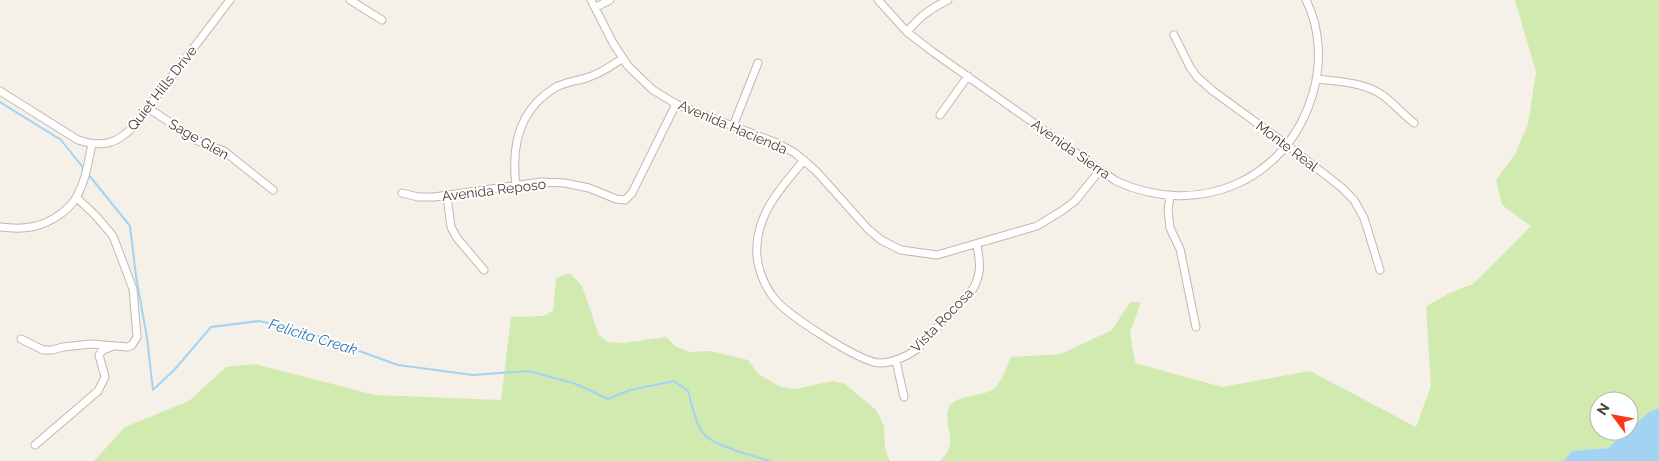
<svg xmlns="http://www.w3.org/2000/svg" width="1659" height="461" viewBox="0 0 1659 461" font-family="Raleway,sans-serif">
<style>
.green{fill:#d0eab0}
.water{fill:#a3d3f3}
.lines{fill:none;stroke-linecap:round;stroke-linejoin:round}
.stream{stroke:#a3d3f3;stroke-width:2}
.minor-casing{stroke:#c1b9aa;stroke-width:9}
.minor{stroke:#fff;stroke-width:7}
.labels{text-anchor:middle;stroke-width:4;stroke-linejoin:round;paint-order:stroke}
.street-label{font-size:14px;fill:#494136;stroke:#fff}
.water-label{font-size:15px;font-style:italic;fill:#2979b2;stroke:#fff}
</style>
<rect width="100%" height="100%" fill="#f5f1e8"/>
<path class="green" d="M 1515,0 L 1659,0 L 1659,408 L 1649,412 L 1629,430 L 1629,401 L 1599,401 L 1599,431 L 1628,431 L 1608,448 L 1572,451 L 1564,461 L 939,461 C 962,444 941,423 949,407 C 956,394 985,397 995,388 C 1002,380 1007,366 1011,357 L 1061,354 L 1112,330 L 1130,302 L 1141,302 L 1130,332 L 1135,363 L 1222,387 L 1310,371 L 1416,427 L 1431,386 L 1426,306 L 1450,293 L 1473,284 L 1531,226 L 1502,205 L 1496,180 L 1515,154 L 1528,124 L 1536,72 Z
M 570,273 L 582,286 L 599,335 L 608,342 L 623,343 L 666,337 L 675,346 L 689,352 L 710,351 L 748,360 L 758,374 L 781,387 L 795,389 L 833,381 L 845,384 L 876,410 L 884,426 L 885,449 L 890,461 L 94,461 L 125,427 L 189,401 L 226,367 L 255,364 L 375,395 L 501,400 L 511,317 L 543,316 L 553,311 L 556,278 Z"/>
<path class="water" d="M 1659,408 L 1659,461 L 1564,461 L 1572,451 L 1608,448 L 1649,412 Z"/>
<g class="lines">
<path class="stream" d="M 0,102 L 61,140 L 85,170
M 88,174 L 130,226 L 136,276 L 147,338 L 153,390 L 175,369 L 211,327 L 259,321 L 304,331 L 398,365 L 473,375 L 529,371 L 576,384 L 608,399 L 630,390 L 674,381 L 688,391 C 692,404 694,420 702,432 C 710,445 754,456 769,461"/>
<g class="minor-casing">
<path id="minor" d="M 350,0 L 382,20
M 591,0 L 613,43 L 628,66 L 653,90 L 676,104 L 777,143 L 795,153 L 816,171 L 868,229 L 881,240 L 901,250 L 937,255 L 1037,226 L 1063,210 L 1075,201 L 1100,170
M 878,0 L 907,32 L 933,52 L 1116,181 C 1198,219 1288,181 1313,93 C 1322,62 1320,28 1306,0
M 596,7 L 610,0
M 907,32 C 920,16 930,9 948,0
M 1174,35 L 1190,67 L 1197,77 L 1213,91 L 1287,145 L 1341,187 L 1354,200 L 1364,218 L 1380,270
M 1317,79 C 1340,82 1366,82 1385,97 C 1395,105 1404,115 1414,123
M 0,91 L 78,140 C 103,148 117,144 135,125 L 230,0
M 148,108 L 198,141 L 224,151 L 273,190
M 940,115 L 968,76
M 733,126 L 758,63
M 804,160 C 783,186 759,210 757,245 C 755,263 763,284 774,298 C 787,315 858,361 879,363 C 893,363 906,357 917,349 L 973,289 C 982,272 980,263 977,245
M 516,185 C 511,146 519,109 556,87 C 566,82 578,81 589,77 C 602,73 612,65 623,58
M 402,193 L 418,197 L 434,197 L 541,182 L 565,183 L 589,188 L 616,199 L 625,200 L 632,193 L 676,104
M 447,196 L 451,227 L 457,238 L 484,270
M 1170,196 L 1168,210 L 1170,228 L 1180,249 L 1196,327
M 0,227 C 24,230 42,228 62,213 C 68,208 74,203 77,196 C 86,180 88,162 92,144
M 21,339 L 43,350 L 52,350 L 63,347 L 91,344 L 128,347 L 132,345 L 137,337 L 133,289 L 113,236 L 96,216 L 77,198
M 896,361 L 904,397
M 35,445 L 98,391 L 105,377 L 99,355 L 103,350 L 111,347"/>
</g>
<use href="#minor" class="minor"/>
</g>
<g class="labels">
<g class="street-label">
<text transform="translate(162 88) rotate(-52)" y="5">Quiet Hills Drive</text>
<text transform="translate(733 127) rotate(23)" y="5">Avenida Hacienda</text>
<text transform="translate(199 139) rotate(30)" y="5">Sage Glen</text>
<text transform="translate(1287 146) rotate(37)" y="5">Monte Real</text>
<text transform="translate(1071 149) rotate(35)" y="5">Avenida Sierra</text>
<text transform="translate(494 190) rotate(-7)" y="5">Avenida Reposo</text>
<text transform="translate(942 320) rotate(-46)" y="5">Vista Rocosa</text>
</g>
<g class="water-label">
<text transform="translate(313 337) rotate(17)" y="5">Felicita Creak</text>
</g>
</g>
<g transform="translate(1614 416) rotate(302)"><circle r="24" fill="#ffffff" stroke="#b6b3af"/>
<path d="M0-4L9 19L0 12L-9 19Z" fill="#ff3615"/>
<text y="-8" font-size="14" font-weight="bold" text-anchor="middle" fill="#494136">N</text>
</g>
</svg>
